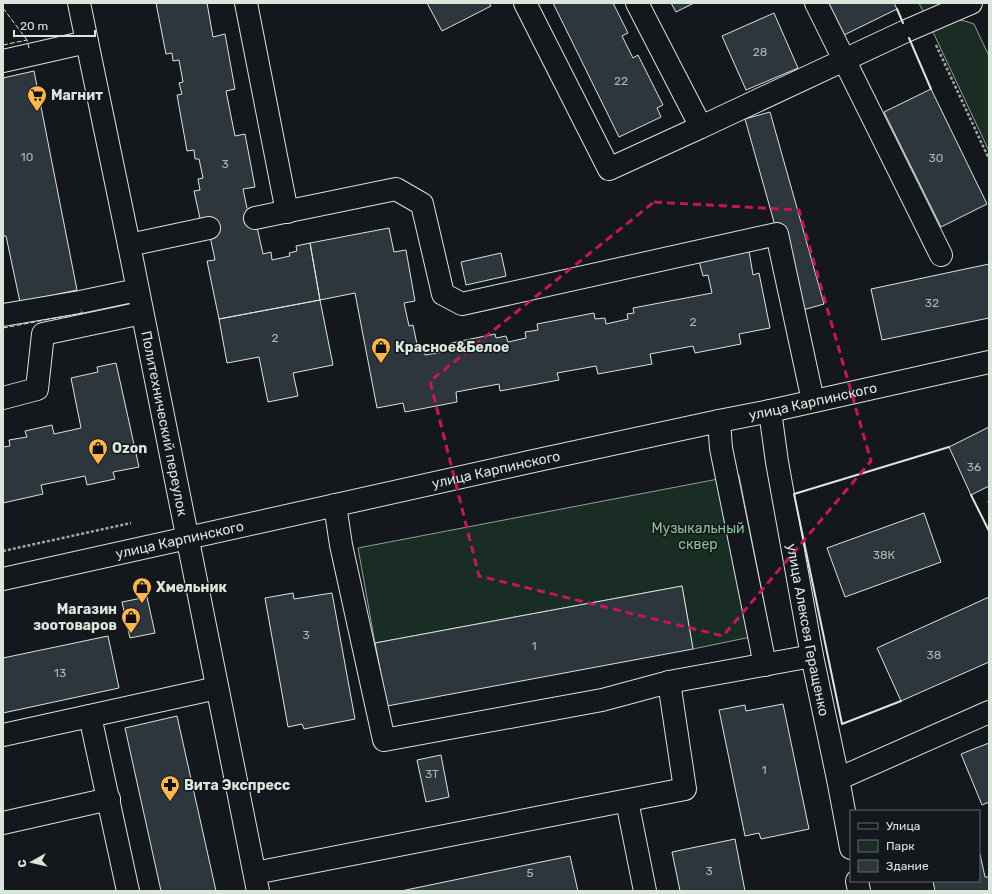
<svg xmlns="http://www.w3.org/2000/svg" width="992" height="894" viewBox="0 0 992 894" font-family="Rubik,sans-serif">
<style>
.green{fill:#1a2d24;stroke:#939e99}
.building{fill:#2c363c;stroke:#d8e6dc}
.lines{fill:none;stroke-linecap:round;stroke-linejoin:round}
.minor-tunnel{stroke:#313739;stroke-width:22;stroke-dasharray:22 11;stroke-linecap:butt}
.minor-casing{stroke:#d8e6dc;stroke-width:24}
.path{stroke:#9da8a2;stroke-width:2.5;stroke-dasharray:3 2;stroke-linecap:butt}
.minor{stroke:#14181c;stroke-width:22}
.fence{stroke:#d8e6dc;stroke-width:1;stroke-dasharray:5 2;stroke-linecap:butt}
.wall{stroke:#d8e6dc;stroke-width:2}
.marked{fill:none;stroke:#c2185b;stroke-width:3;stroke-dasharray:8 5;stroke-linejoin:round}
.labels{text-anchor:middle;stroke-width:3;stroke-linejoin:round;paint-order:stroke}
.number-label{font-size:12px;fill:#adbab4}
.poi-label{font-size:14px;font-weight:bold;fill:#d8e6dc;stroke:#14181c;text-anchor:start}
.street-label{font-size:14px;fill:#d8e6dc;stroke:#14181c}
.park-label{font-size:14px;fill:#8ac095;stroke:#14181c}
</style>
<rect width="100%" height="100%" fill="#14181c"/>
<path class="green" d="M 919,3 L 943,3 L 924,13 Z
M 958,20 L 965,21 L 974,24 L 989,56 L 989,151 L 932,30 Z
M 739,475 L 770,633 L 693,649 L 682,586 L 375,643 L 358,548 Z"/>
<path class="building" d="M 156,3 L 207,3 L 213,37 L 225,34 L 235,89 L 226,91 L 235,136 L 245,134 L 255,187 L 243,189 L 248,213 L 255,218 L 263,254 L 271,252 L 272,260 L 290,256 L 289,253 L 297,251 L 296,246 L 310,243 L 320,300 L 219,319 L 207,261 L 215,260 L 207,222 L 201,223 L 194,191 L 200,190 L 198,179 L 203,178 L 199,159 L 195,159 L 194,150 L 187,151 L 177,95 L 182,94 L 179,83 L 183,82 L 179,60 L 173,61 L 172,53 L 166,54 Z
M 427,3 L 489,3 L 491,6 L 442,31 Z
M 553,3 L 613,3 L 628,33 L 622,36 L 633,58 L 638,55 L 663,105 L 657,108 L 661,117 L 619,137 Z
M 671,3 L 694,3 L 676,12 Z
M 828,3 L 894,3 L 897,9 L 844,35 Z
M 774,13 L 798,68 L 746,90 L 722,36 Z
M 34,71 L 77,290 L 20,302 L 6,236 L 3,236 L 3,78 Z
M 931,89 L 987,204 L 941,227 L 884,112 Z
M 770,112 L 824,304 L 799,311 L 745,119 Z
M 389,228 L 394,252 L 406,250 L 415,301 L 404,303 L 409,326 L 413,325 L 418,349 L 424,348 L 425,355 L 443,352 L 442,349 L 451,347 L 451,343 L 495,334 L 496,338 L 506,336 L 508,342 L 526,338 L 525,332 L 538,330 L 537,324 L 594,313 L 595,319 L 605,318 L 606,324 L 628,319 L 627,314 L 634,313 L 633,308 L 712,293 L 708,275 L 703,276 L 699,261 L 749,251 L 753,275 L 759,273 L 770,328 L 739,334 L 741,344 L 695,353 L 693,346 L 650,354 L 652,364 L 598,374 L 596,366 L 557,373 L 559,380 L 500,391 L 499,384 L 456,392 L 457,402 L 405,412 L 403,403 L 377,408 L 355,293 L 320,300 L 310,243 Z
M 501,253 L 506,276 L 466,285 L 461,262 Z
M 989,264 L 989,318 L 882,340 L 871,289 Z
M 320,300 L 333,365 L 293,373 L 298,396 L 268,402 L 259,357 L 227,363 L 219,319 Z
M 116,363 L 139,467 L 113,472 L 115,479 L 87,485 L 85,476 L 41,485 L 43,494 L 3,503 L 3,447 L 10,446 L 9,440 L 27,437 L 25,431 L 52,425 L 54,434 L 81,428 L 71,378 L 98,372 L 97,367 Z
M 989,427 L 989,486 L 971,495 L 949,447 Z
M 924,513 L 941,562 L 845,597 L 827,548 Z
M 682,586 L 693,649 L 387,706 L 375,643 Z
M 293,593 L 294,599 L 332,593 L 355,719 L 304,729 L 302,724 L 288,727 L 265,598 Z
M 147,597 L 155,633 L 130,638 L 122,602 Z
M 989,597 L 989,662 L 901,701 L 877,648 Z
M 108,636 L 119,688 L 3,713 L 3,658 Z
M 783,704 L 809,829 L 761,839 L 759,833 L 745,836 L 719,710 L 745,705 L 746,711 Z
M 177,716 L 216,891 L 161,891 L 125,728 Z
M 989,743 L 989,802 L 982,805 L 961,754 Z
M 441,755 L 449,797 L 426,802 L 417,760 Z
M 735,839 L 745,891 L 680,891 L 672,852 Z
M 979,854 L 980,854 L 985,877 L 989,877 L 989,891 L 935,891 L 933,881 L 979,881 Z
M 570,856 L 578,891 L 401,891 Z"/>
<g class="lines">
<path class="minor-tunnel" d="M 209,228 L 255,218"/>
<g class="minor-casing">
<g id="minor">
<path id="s1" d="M 79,3 L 129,245 L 258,891"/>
<path d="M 246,3 L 287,212"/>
<path d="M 525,3 L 609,169 L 701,127"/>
<path d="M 637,3 L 701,127 L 906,31 L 971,3"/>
<path d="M 816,3 L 941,255"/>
<path d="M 3,61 L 87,42"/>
<path d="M 255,218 L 396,189 L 422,204 L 443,294 L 462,304 L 777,234 L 813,401"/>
<path d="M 129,245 L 209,228"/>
<path d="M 3,315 L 80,302 L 137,290"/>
<path d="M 3,398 L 37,389 L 43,334 L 142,313"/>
<path id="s2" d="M 770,411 L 777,462 L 812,656 L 838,779 L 851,848"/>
<path d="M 719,421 L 721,448 L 765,665"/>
<path d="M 335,505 L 341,545 L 384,740 L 602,700 L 669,682 L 812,656"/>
<path id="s3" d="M 3,579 L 529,462 L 719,421 L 770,411 L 989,362"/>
<path d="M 90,716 L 128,891"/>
<path d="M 3,735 L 217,688"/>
<path d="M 838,779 L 989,712"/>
<path d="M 627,801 L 645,891"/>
<path d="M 3,823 L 109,799"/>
<path d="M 255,873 L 685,789 L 669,682"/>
<path d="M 857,881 L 859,891"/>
</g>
</g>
<path class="path" d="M 936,45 L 989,159
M 988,503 L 989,502
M 3,551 L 131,523"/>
<use href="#minor" class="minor"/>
<path class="fence" d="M 3,8 L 27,40
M 3,45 L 27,40 L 29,48
M 3,328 L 82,313 L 81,309"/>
<path class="wall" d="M 897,9 L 903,23
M 909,38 L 931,89
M 971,495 L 989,531
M 901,701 L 842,724 L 794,494 L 949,447"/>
</g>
<path class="marked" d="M 654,202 L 799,210 L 871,461 L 723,636 L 479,576 L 430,381 Z"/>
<defs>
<g id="supermarket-pin" transform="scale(1)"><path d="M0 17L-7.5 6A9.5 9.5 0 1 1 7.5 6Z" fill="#ffb74d" stroke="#14181c"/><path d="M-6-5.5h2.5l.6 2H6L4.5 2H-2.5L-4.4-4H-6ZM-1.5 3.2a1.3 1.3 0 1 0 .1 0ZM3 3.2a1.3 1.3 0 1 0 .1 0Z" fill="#111"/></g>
<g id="shop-pin" transform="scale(1)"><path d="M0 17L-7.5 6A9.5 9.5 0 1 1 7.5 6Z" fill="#ffb74d" stroke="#14181c"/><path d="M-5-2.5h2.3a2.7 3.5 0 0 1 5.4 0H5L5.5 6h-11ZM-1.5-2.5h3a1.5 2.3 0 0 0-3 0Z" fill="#111"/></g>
<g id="pharmacy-pin" transform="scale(1)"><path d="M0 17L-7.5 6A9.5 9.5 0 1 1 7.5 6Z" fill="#ffb74d" stroke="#14181c"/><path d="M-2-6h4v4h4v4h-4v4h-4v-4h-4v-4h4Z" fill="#111"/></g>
</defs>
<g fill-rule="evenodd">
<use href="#supermarket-pin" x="37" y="95"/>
<use href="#shop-pin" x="381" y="347"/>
<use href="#shop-pin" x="98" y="448"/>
<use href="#shop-pin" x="142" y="587"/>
<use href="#shop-pin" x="131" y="617"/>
<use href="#pharmacy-pin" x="170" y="785"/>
</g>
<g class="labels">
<g class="number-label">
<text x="760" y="56">28</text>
<text x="621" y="85">22</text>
<text x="27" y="161">10</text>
<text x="936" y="162">30</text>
<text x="225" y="168">3</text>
<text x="932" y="307">32</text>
<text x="693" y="326">2</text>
<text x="275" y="342">2</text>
<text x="974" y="471">36</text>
<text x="884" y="559">38К</text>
<text x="306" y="639">3</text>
<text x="534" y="650">1</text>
<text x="934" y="659">38</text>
<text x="60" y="677">13</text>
<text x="764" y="774">1</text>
<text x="432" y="778">3Т</text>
<text x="709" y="875">3</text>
<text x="530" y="877">5</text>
</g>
<g class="poi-label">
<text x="51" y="100">Магнит</text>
<text x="395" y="352">Красное&amp;Белое</text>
<text x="112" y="453">Ozon</text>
<text x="156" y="592">Хмельник</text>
<text x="117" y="614" text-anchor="end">Магазин<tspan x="117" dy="16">зоотоваров</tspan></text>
<text x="184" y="790">Вита Экспресс</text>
</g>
<g class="street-label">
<text dy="5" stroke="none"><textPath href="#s3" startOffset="829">улица Карпинского</textPath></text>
<text dy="5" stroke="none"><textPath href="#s1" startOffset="429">Политехнический переулок</textPath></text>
<text dy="5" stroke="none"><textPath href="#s3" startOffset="505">улица Карпинского</textPath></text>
<text dy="5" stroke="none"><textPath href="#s3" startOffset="181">улица Карпинского</textPath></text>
<text dy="5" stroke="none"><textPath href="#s2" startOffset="222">улица Алексея Геращенко</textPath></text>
</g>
<g class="park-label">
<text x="698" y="533">Музыкальный<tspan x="698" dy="16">сквер</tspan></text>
</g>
</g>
<rect width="992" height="894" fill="none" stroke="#d8e6dc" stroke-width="8"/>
<rect x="850" y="810" width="130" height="72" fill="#14181c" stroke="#626a69"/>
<rect x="858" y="823" width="20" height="6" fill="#14181c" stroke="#626a69"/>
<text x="886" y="830" font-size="12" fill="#d8e6dc">Улица</text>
<rect x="858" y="840" width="20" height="12" fill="#1a2d24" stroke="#626a69"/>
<text x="886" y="850" font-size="12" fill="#d8e6dc">Парк</text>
<rect x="858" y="860" width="20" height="12" fill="#2c363c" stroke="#626a69"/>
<text x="886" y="870" font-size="12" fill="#d8e6dc">Здание</text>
<g transform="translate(32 862) rotate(262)" stroke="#14181c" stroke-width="3" paint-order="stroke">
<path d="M0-3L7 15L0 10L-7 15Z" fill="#d8e6dc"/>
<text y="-6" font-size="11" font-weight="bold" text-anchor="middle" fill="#d8e6dc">С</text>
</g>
<path d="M14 30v6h81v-6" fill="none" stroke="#d8e6dc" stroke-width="2"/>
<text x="20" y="30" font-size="12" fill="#d8e6dc" stroke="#14181c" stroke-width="3" paint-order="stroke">20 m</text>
</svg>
